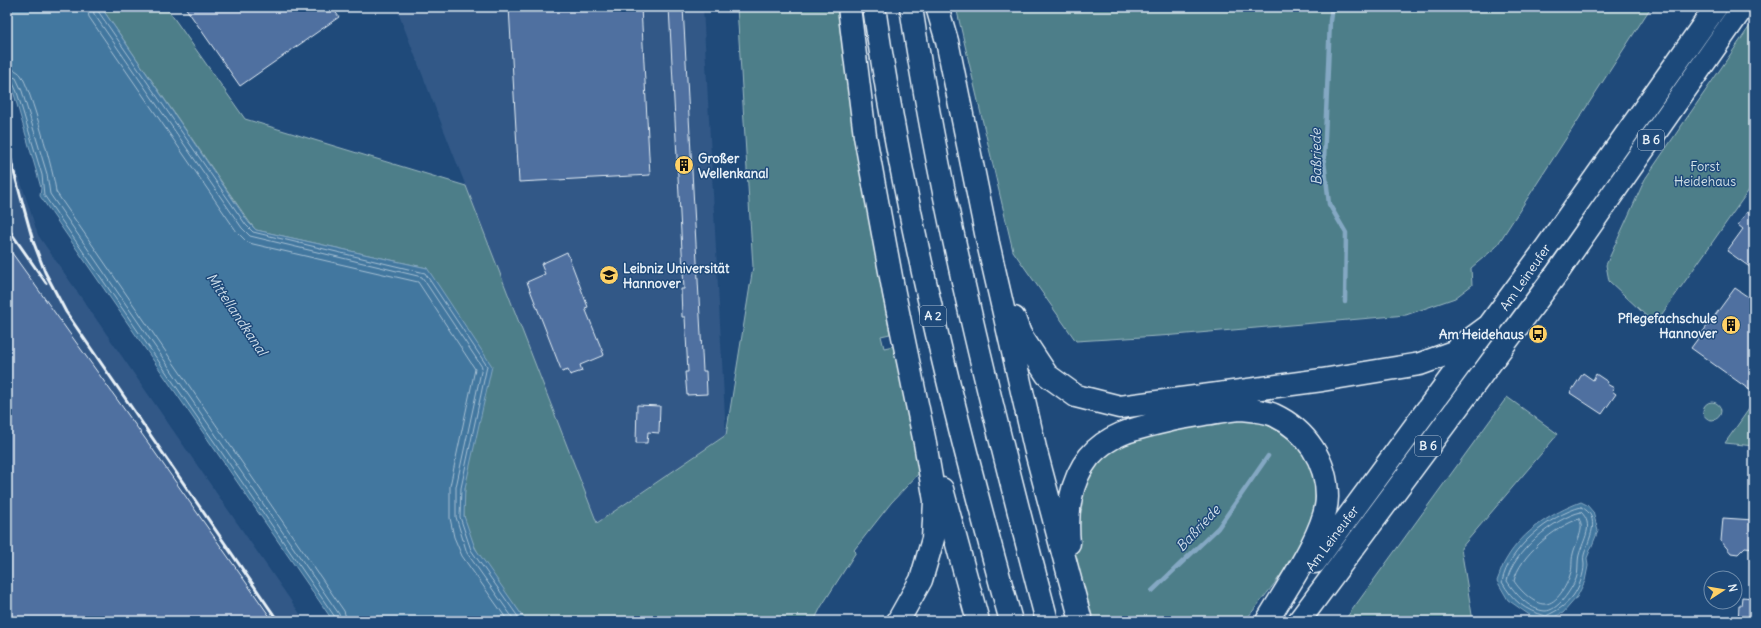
<svg xmlns="http://www.w3.org/2000/svg" width="1761" height="628" viewBox="0 0 1761 628" font-family="Delius,sans-serif">
<style>
.built{fill:#315887}
.green{fill:#4e7e89;stroke:#9bb8c0}
.water{fill:#42779f;stroke:#84a8c3}
.lines{fill:none;stroke-linecap:round;stroke-linejoin:round}
.shore{stroke:#a6c0d4;stroke-width:1}
.stream{stroke:#84a8c3;stroke-width:4.5}
.building{fill:#4f70a0;stroke:#e8f1f8}
.primary-casing{stroke:#e8f1f8;stroke-width:25}
.highway-casing{stroke:#e8f1f8;stroke-width:25}
.primary{stroke:#1f4a7a;stroke-width:22}
.highway{stroke:#1f4a7a;stroke-width:22}
.rail{stroke:#e8f1f8;stroke-width:3}
.labels{text-anchor:middle;stroke-width:3;stroke-linejoin:round;paint-order:stroke}
.shield{fill:#1f4a7a;stroke:#acbfd2;stroke-width:1}
.shield-label{font-size:12px;font-weight:bold;fill:#e8f1f8}
.poi-label{font-size:13px;font-weight:bold;fill:#e8f1f8;stroke:#1f4a7a;text-anchor:start}
.park-label{font-size:13px;fill:#d1e0e7;stroke:#1f4a7a}
.street-label{font-size:13px;fill:#e8f1f8;stroke:#1f4a7a}
.water-label{font-size:14px;font-style:italic;fill:#cfdfeb;stroke:#1f4a7a}
</style>
<rect width="100%" height="100%" fill="#1f4a7a"/>
<filter id="ink" filterUnits="userSpaceOnUse"><feTurbulence type="fractalNoise" baseFrequency=".025" numOctaves="2"/><feDisplacementMap in="SourceGraphic" scale="8" xChannelSelector="R" yChannelSelector="G"/><feConvolveMatrix kernelMatrix="1 2 1 2 8 2 1 2 1" color-interpolation-filters="sRGB"/></filter>
<g filter="url(#ink)">
<path class="built" d="M 396,7 L 703,7 L 726,435 L 597,523 Z
M 7,139 L 38,235 L 305,621 L 7,621 Z"/>
<path class="green" d="M 101,7 L 166,7 L 245,119 L 466,186 L 597,523 L 726,435 L 753,267 L 737,7 L 837,7 C 851,117 869,225 890,334 L 881,336 L 884,348 L 893,346 L 921,471 L 891,503 L 854,550 L 856,552 L 821,607 L 814,621 L 526,621 C 505,590 470,553 464,516 C 463,507 464,497 465,488 L 427,268 L 256,230 L 250,223 Z
M 956,7 L 1651,7 L 1496,247 L 1471,268 L 1472,285 L 1455,298 L 1406,315 L 1175,335 L 1076,341 L 1013,251 Z
M 1754,20 L 1754,183 L 1655,324 L 1609,281 L 1606,265 L 1645,179 Z
M 1507,397 L 1558,434 L 1461,548 L 1473,621 L 1344,621 Z
M1703 411a9 9 0 1 1 18 0a9 9 0 1 1-18 0Z
M 1754,402 L 1754,446 L 1725,443 Z
M 1233,418 C 1261,420 1281,428 1299,450 C 1346,506 1279,577 1245,621 L 1092,621 L 1080,581 L 1074,550 L 1074,504 L 1101,456 L 1139,435 Z"/>
<path class="water" d="M 7,7 L 101,7 L 249,223 L 256,230 L 427,268 L 492,366 L 465,488 L 464,516 L 475,548 L 526,621 L 333,621 L 40,196 L 41,188 L 38,177 L 14,94 L 7,80 Z
M 1581,502 L 1587,505 L 1593,512 L 1598,531 L 1587,558 L 1588,566 L 1585,581 L 1577,597 L 1563,613 L 1546,620 L 1531,616 L 1508,600 L 1497,581 C 1500,574 1502,565 1507,558 C 1523,531 1552,513 1581,502 Z"/>
<g class="lines">
<path class="shore" d="M 87,7 L 89,17 L 237,232 L 247,242 L 253,244 L 418,282 L 475,369 L 450,486 L 450,518 L 454,537 L 462,556 L 508,621
M 93,7 L 94,14 L 242,228 L 250,236 L 422,277 L 482,367 L 456,487 L 456,517 L 467,553 L 515,621
M 98,7 L 98,11 L 246,225 L 253,232 L 425,273 L 487,366 L 461,488 L 460,517 L 471,550 L 521,621
M 7,69 C 12,69 17,70 21,75 C 30,87 55,176 56,192 L 344,611 L 347,621
M 7,75 L 16,78 L 22,91 L 47,174 L 50,194 L 339,614 L 341,621
M 7,80 L 12,81 L 17,92 L 42,175 L 44,195 L 335,617 L 336,621
M 1581,507 C 1603,517 1588,540 1584,555 C 1583,559 1584,561 1584,565 C 1584,574 1579,588 1573,596 C 1564,607 1558,610 1546,616 C 1524,610 1513,601 1502,582 C 1508,549 1550,515 1581,507 Z
M 1581,512 C 1595,525 1583,540 1579,555 C 1577,563 1579,571 1576,579 C 1571,590 1558,611 1545,611 C 1529,610 1515,593 1507,581 C 1512,553 1554,518 1581,512 Z
M 1579,519 C 1586,528 1575,544 1573,554 C 1571,561 1573,568 1570,575 C 1567,585 1557,604 1545,604 C 1534,605 1519,589 1514,581 C 1519,556 1556,526 1579,519 Z"/>
<path class="stream" d="M 1332,7 L 1330,21 L 1324,161 L 1329,204 L 1346,233 L 1345,302
M 1152,591 L 1218,528 L 1268,456"/>
</g>
<path class="building" d="M 185,7 L 332,7 L 339,17 L 240,86 Z
M 509,7 L 641,7 L 650,175 L 519,182 Z
M 669,7 L 683,7 L 703,371 L 706,371 L 707,394 L 687,395 L 685,372 L 688,372 L 685,317 L 682,317 L 681,289 L 684,289 Z
M 1747,212 L 1752,215 L 1754,213 L 1754,270 L 1727,251 L 1743,229 L 1738,225 Z
M 7,246 L 149,444 L 273,621 L 7,621 Z
M 567,252 L 588,307 L 585,308 L 604,355 L 580,365 L 582,371 L 570,375 L 568,370 L 562,372 L 527,282 L 545,274 L 541,264 Z
M 1735,288 L 1754,301 L 1754,393 L 1691,348 Z
M 1583,373 L 1593,380 L 1596,374 L 1608,382 L 1607,384 L 1614,388 L 1612,391 L 1616,394 L 1602,414 L 1570,393 Z
M 637,405 L 660,406 L 659,433 L 648,432 L 647,443 L 636,443 Z
M 1723,518 L 1754,520 L 1754,548 L 1745,547 L 1738,554 L 1731,553 L 1721,541 Z
M 1742,597 L 1754,598 L 1754,621 L 1738,621 L 1739,606 L 1741,606 Z"/>
<g class="lines">
<g class="primary-casing">
<path id="primary" d="M 1538,259 L 1716,7
M 1558,272 L 1743,7"/>
</g>
<g class="highway-casing">
<path id="highway" d="M 849,7 L 865,136 L 894,293 L 925,443 L 935,501 L 933,539 L 921,580 L 898,621
M 874,7 C 904,214 955,419 1011,621
M 911,7 C 942,214 994,418 1047,621
M 937,7 L 947,41 L 988,243 L 1035,448 L 1081,621
M 1014,318 L 1020,334 L 1047,375 L 1076,396 L 1120,407 L 1322,380 L 1420,364 L 1453,352 L 1491,324
M 942,489 L 978,621
M 1069,543 C 1066,514 1070,481 1089,457 C 1109,433 1138,428 1167,421 C 1183,417 1200,415 1217,412 C 1225,411 1234,409 1241,409 C 1251,410 1265,411 1274,415 C 1306,430 1327,461 1327,497 C 1327,531 1285,590 1267,621
M 1315,562 L 1538,259
M 1299,621 L 1558,272"/>
</g>
<use href="#primary" class="primary"/>
<use href="#highway" class="highway"/>
<path class="rail" d="M 7,147 L 33,241 L 45,272 L 66,312 L 278,621
M 7,227 L 46,283"/>
</g>
</g>
<defs>
<g id="building-disc" transform="scale(1)"><circle r="9.5" fill="#ffd166" stroke="#1f4a7a"/><path d="M-4-6H4V6H1V3H-1V6H-4ZM-2.5-4.3h1.7v1.8h-1.7ZM.8-4.3h1.7v1.8H.8ZM-2.5-1h1.7V.8h-1.7ZM.8-1h1.7V.8H.8Z" fill="#111"/></g>
<g id="university-disc" transform="scale(1)"><circle r="9.5" fill="#ffd166" stroke="#1f4a7a"/><path d="M0-5L7-2L0 1L-7-2ZM-4 1L0 2.5L4 1V4Q0 6-4 4Z" fill="#111"/></g>
<g id="bus-disc" transform="scale(1)"><circle r="9.5" fill="#ffd166" stroke="#1f4a7a"/><path d="M-5-6H5V4H4V6H2V4H-2V6H-4V4H-5ZM-3.5-4V0h7V-4ZM-3.5 1.2v1.5H-2V1.2ZM2 1.2v1.5H3.5V1.2Z" fill="#111"/></g>
</defs>
<g fill-rule="evenodd">
<use href="#building-disc" x="684" y="165"/>
<use href="#university-disc" x="609" y="275"/>
<use href="#building-disc" x="1731" y="325"/>
<use href="#bus-disc" x="1538" y="334"/>
</g>
<g class="labels">
<g class="shield">
<rect x="1638" y="130" width="26" height="20" rx="3"/>
<rect x="920" y="306" width="26" height="20" rx="3"/>
<rect x="1415" y="436" width="26" height="20" rx="3"/>
</g>
<g class="shield-label">
<text x="1651" y="144">B 6</text>
<text x="933" y="320">A 2</text>
<text x="1428" y="450">B 6</text>
</g>
<g class="poi-label">
<text x="698" y="163">Großer<tspan x="698" dy="15">Wellenkanal</tspan></text>
<text x="623" y="273">Leibniz Universität<tspan x="623" dy="15">Hannover</tspan></text>
<text x="1717" y="323" text-anchor="end">Pflegefachschule<tspan x="1717" dy="15">Hannover</tspan></text>
<text x="1524" y="339" text-anchor="end">Am Heidehaus</text>
</g>
<g class="park-label">
<text x="1705" y="171">Forst<tspan x="1705" dy="15">Heidehaus</tspan></text>
</g>
<g class="street-label">
<text transform="translate(1525 277) rotate(-55)" y="5">Am Leineufer</text>
<text transform="translate(1332 538) rotate(-53)" y="5">Am Leineufer</text>
</g>
<g class="water-label">
<text transform="translate(1316 157) rotate(-91)" y="5">Baßriede</text>
<text transform="translate(237 314) rotate(56)" y="5">Mittellandkanal</text>
<text transform="translate(1198 528) rotate(-47)" y="5">Baßriede</text>
</g>
</g>
<rect width="1761" height="628" fill="none" stroke="#1f4a7a" stroke-width="24"/>
<rect x="12" y="12" width="1737" height="604" fill="none" stroke="#e8f1f8" stroke-width="1.5" filter="url(#ink)"/>
<g transform="translate(1723 590) rotate(78)"><circle r="19" fill="#1f4a7a" stroke="#6f8dac"/>
<path d="M0-3L7 15L0 10L-7 15Z" fill="#ffd166"/>
<text y="-6" font-size="11" font-weight="bold" text-anchor="middle" fill="#e8f1f8">N</text>
</g>
</svg>
